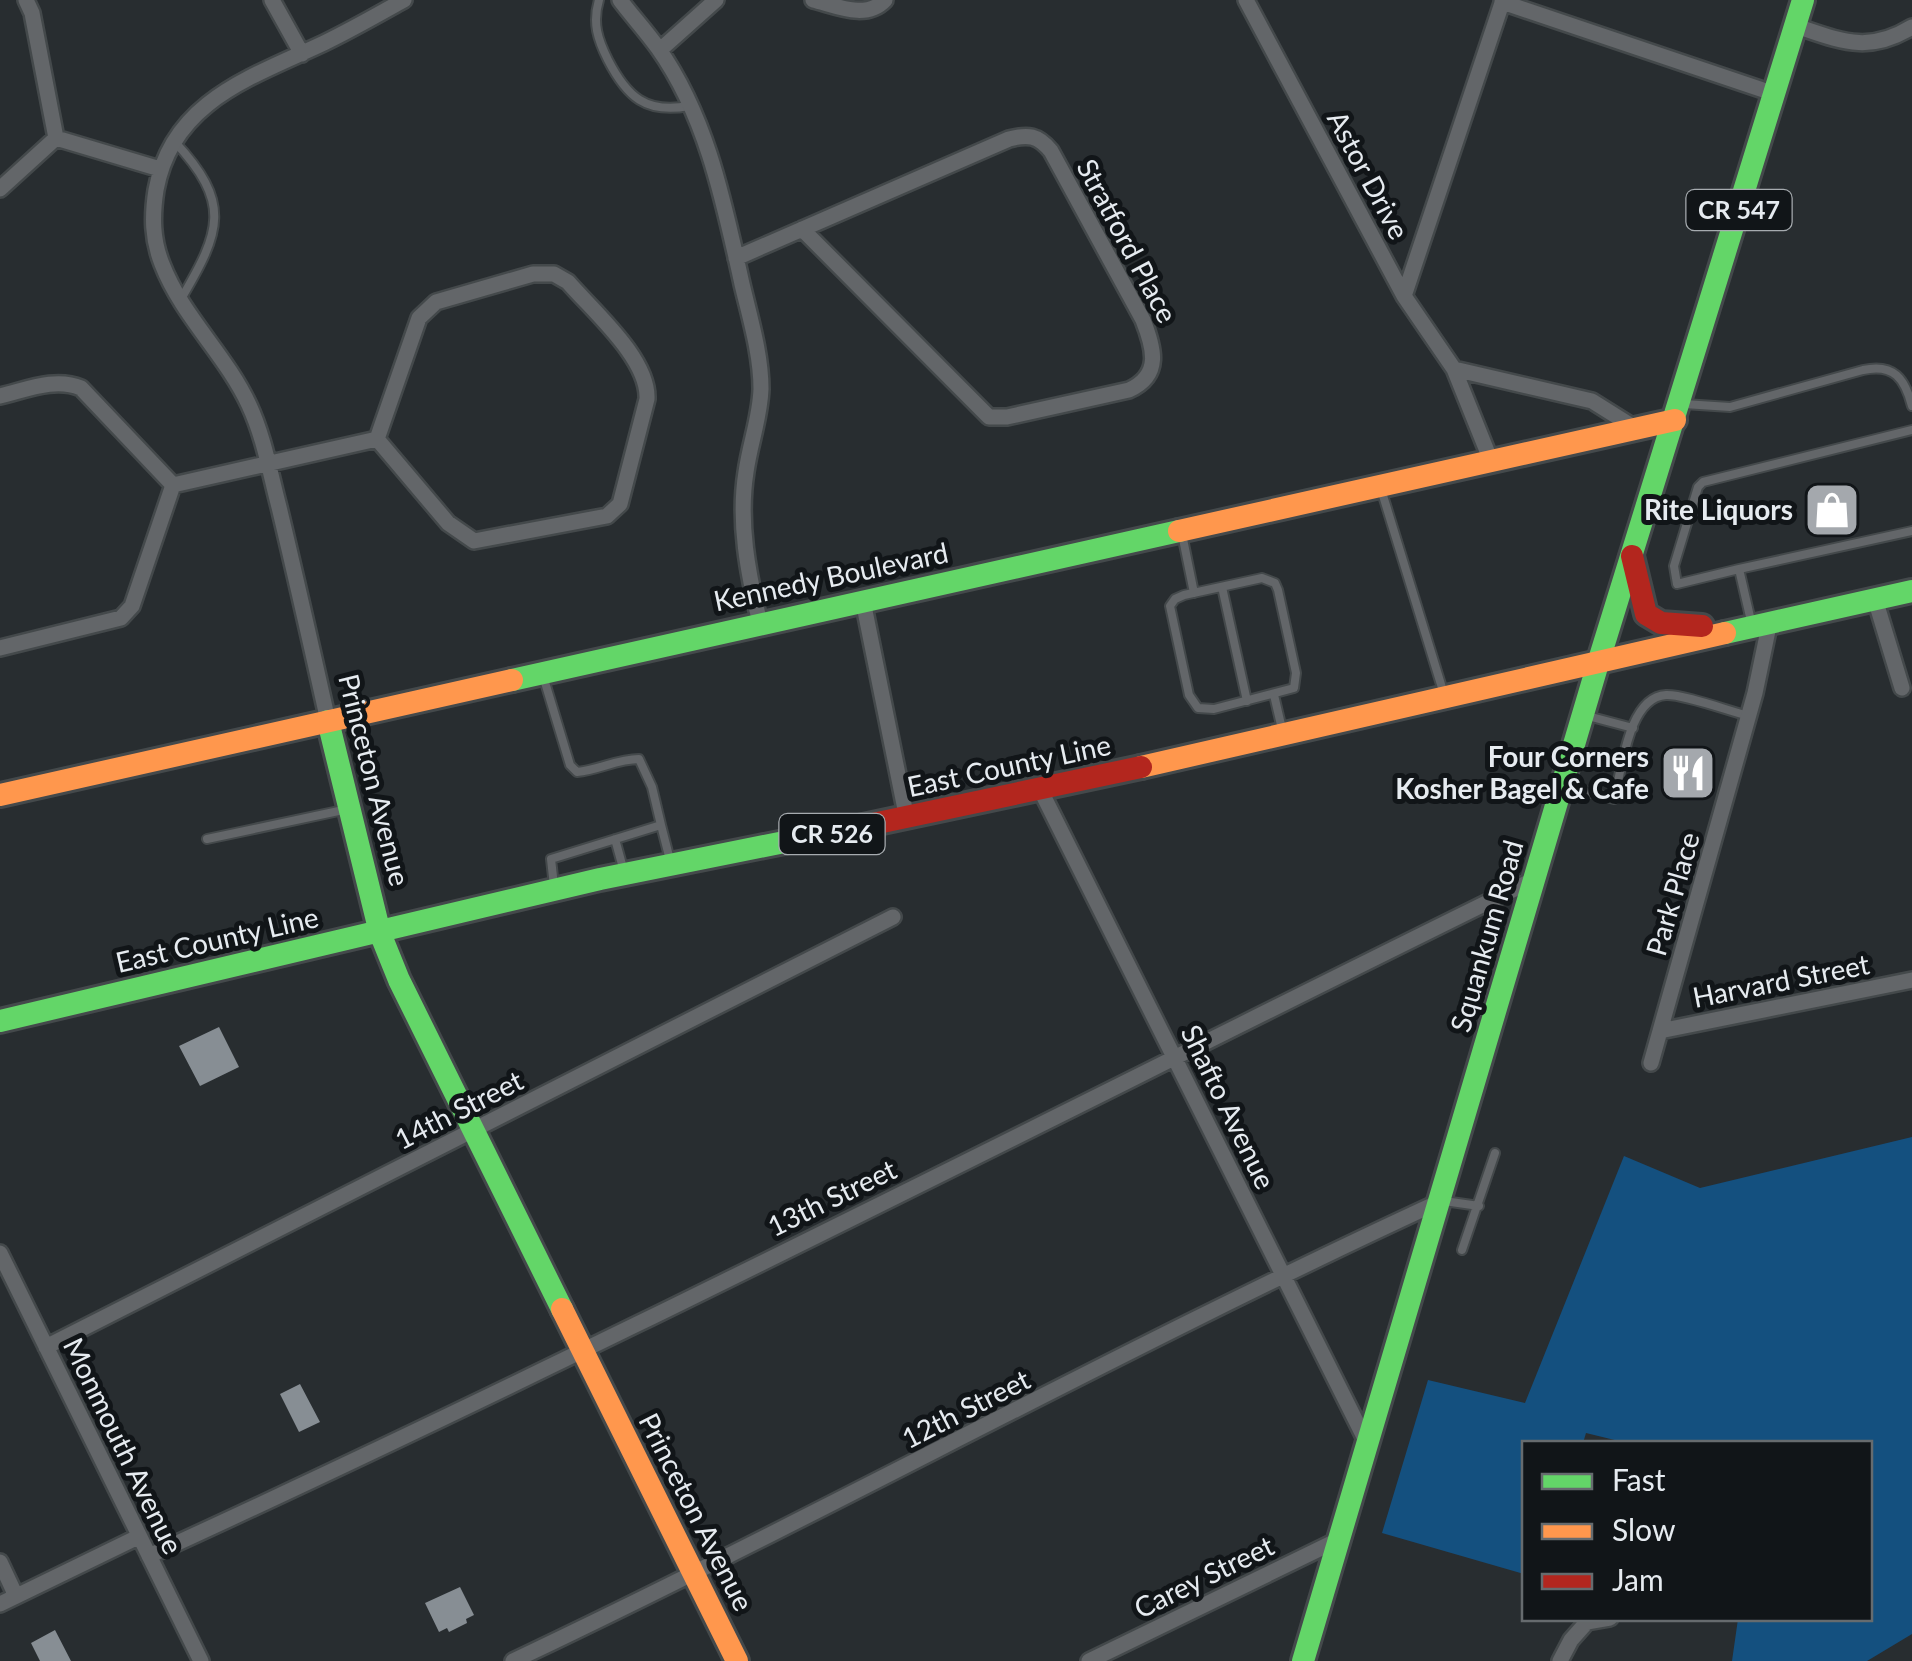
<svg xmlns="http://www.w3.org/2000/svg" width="1912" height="1661" viewBox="0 0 1912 1661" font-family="Lato,sans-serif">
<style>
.forest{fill:#14507f}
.building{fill:#878e94}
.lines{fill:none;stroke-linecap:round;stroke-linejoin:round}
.lane-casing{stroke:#44494b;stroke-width:12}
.street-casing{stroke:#44494b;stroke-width:20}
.fast-casing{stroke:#44494b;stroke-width:28}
.slow-casing{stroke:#44494b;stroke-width:28}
.jam-casing{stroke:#44494b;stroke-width:28}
.lane{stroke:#636669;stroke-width:8}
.street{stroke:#636669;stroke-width:15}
.fast{stroke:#63d668;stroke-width:22}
.slow{stroke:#ff974d;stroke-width:22}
.jam{stroke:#b3261e;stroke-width:22}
.labels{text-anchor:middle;stroke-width:10;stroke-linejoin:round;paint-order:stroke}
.shield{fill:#111518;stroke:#a6abaf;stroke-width:2.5}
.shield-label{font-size:25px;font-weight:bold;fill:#e6ebf0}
.street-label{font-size:28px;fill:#e6ebf0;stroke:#111518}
.poi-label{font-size:28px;font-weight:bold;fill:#e6ebf0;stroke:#111518;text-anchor:end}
</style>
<rect width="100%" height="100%" fill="#282d30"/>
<path class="forest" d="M 1912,1137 L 1912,1634 L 1867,1661 L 1732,1661 L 1738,1619 L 1870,1618 L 1870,1444 L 1631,1444 L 1586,1433 L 1583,1443 L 1524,1444 L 1524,1574 L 1382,1533 L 1428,1380 L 1525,1403 L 1624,1156 L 1700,1188 Z"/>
<path class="building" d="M 219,1027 L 239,1067 L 200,1086 L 179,1046 Z
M 300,1384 L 320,1422 L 299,1432 L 280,1394 Z
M 460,1587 L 474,1615 L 466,1619 L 467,1623 L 449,1632 L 447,1628 L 439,1632 L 425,1603 Z
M 55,1630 L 71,1661 L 40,1661 L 31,1643 Z"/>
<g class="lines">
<g class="lane-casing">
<path id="lane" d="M 599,0 C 592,23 598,40 608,60 C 627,97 646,114 689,106
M 174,141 C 232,203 221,231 181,299
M 1684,404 L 1730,407 L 1863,370 C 1894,363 1905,379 1912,406
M 1381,489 L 1443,691
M 1182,534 L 1194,593
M 1739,569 L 1677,584 L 1674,566 L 1698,487 L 1703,482 L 1912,430
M 1262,578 L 1275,583 L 1278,590 L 1296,673 L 1294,688 L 1214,709 L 1198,708 L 1189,695 L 1170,606 L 1175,599 L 1184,595 Z
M 1222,587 L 1247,701
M 1751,621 L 1739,569 L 1912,531
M 544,679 L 570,765 L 577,772 C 599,770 617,759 639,759 L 652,787 L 661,825 L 551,859 L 554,886
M 1274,695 L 1282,729
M 1584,715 L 1633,728
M 1567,786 L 1614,799 C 1622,770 1628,697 1666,695 C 1683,694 1729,711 1749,716
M 661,825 L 670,860
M 207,839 L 348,809
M 615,839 L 623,868
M 1444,1201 L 1479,1206
M 1462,1250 L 1495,1153"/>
</g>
<g class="street-casing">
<path id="street" d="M 272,0 L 302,54
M 620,0 C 632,16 646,31 658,48 C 707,117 724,203 742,284 C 750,318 761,354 761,389 C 760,418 750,443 746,472 C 738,522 748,574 760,623
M 813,0 C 837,6 866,20 885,0
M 1246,0 L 1404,296 L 1454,369 L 1491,461
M 1502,2 L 1775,94
M 1796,26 C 1841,41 1868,54 1912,27
M 660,50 L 716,0
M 56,138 L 160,169
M 0,189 L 56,138 L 32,13 L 26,0
M 736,258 L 1009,139 C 1028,134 1038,135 1051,151 L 1143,320 C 1154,348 1162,375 1129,390 L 1007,417 L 989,417 L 802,229
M 533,274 L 554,274 L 568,282 C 593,311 649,359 647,399 L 620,504 L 607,516 L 474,541 L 448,523 L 377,439 L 419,318 L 436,302 Z
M 1404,296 L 1503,0
M 1454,369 L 1592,401 L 1635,428
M 0,396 C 26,390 55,377 81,388 L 173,485 L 132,606 L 121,618 L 0,648
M 173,485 L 377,439
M 1875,599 L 1902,688
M 863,601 L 907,819
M 328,721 C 312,649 296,578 279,507 C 270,473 264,437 249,405 C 226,355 182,316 162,264 C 152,239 152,216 156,190 C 172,101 252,77 324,43 C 351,30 377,15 404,0
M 1041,791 L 1368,1445
M 1660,1031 L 1912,980
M 1651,1063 L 1755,693 L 1770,621
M 0,1253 L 201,1661
M 46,1347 L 893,917
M 149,1556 C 616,1342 1073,1106 1535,879
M 0,1562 L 16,1596
M 0,1604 L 138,1537
M 513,1661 C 825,1513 1128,1345 1441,1201
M 1089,1661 L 1340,1539
M 1560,1661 L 1571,1640 L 1587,1622 L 1610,1618"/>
</g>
<g class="fast-casing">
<path id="fast" d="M 1725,633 L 1912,591
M 1599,660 L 1803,0
M 512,680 L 1179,531
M 328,721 L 380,933 L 399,980 L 562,1309
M 0,1021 L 600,879 L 854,828
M 1303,1661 L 1599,660"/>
</g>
<g class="slow-casing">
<path id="slow" d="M 1179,531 L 1675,420
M 1141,767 L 1725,633
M 0,795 L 512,680
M 562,1309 L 737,1661"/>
</g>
<g class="jam-casing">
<path id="jam" d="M 1632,556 L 1646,614 L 1661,623 L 1702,626
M 854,828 L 1141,767"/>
</g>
<use href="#lane" class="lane"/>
<use href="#street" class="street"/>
<use href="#fast" class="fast"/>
<use href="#slow" class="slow"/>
<use href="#jam" class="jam"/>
</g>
<defs>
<g id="shop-square" transform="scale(2.875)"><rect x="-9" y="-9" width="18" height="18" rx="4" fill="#a4a8ad" stroke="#111518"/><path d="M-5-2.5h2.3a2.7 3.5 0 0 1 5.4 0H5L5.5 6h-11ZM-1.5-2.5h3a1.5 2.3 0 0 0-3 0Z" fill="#fff"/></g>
<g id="restaurant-square" transform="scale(2.875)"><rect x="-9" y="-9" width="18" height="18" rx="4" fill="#a4a8ad" stroke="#111518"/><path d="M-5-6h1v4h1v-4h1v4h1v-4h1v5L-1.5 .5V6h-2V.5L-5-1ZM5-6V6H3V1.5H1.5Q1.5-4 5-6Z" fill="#fff"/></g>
</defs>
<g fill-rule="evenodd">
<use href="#shop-square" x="1832" y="510"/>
<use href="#restaurant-square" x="1688" y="773"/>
</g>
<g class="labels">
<g class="shield">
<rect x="1686.5" y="190" width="105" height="40" rx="8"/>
<rect x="779.5" y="814" width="105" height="40" rx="8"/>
</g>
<g class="shield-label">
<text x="1739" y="219">CR 547</text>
<text x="832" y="843">CR 526</text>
</g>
<g class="street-label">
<text transform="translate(1368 175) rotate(62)" y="10">Astor Drive</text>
<text transform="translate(1127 241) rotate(62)" y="10">Stratford Place</text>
<text transform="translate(831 577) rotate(-12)" y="10">Kennedy Boulevard</text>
<text transform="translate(1009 766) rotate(-12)" y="10">East County Line</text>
<text transform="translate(374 780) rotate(76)" y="10">Princeton Avenue</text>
<text transform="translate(1673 894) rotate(-74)" y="10">Park Place</text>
<text transform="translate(1487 936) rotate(-74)" y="10">Squankum Road</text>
<text transform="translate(217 940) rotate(-13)" y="10">East County Line</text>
<text transform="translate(1781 981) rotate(-11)" y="10">Harvard Street</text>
<text transform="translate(1228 1107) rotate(64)" y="10">Shafto Avenue</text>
<text transform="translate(459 1110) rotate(-27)" y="10">14th Street</text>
<text transform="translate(832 1198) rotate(-26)" y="10">13th Street</text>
<text transform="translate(966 1409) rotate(-27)" y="10">12th Street</text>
<text transform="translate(123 1446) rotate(64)" y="10">Monmouth Avenue</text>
<text transform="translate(696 1512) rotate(63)" y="10">Princeton Avenue</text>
<text transform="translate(1204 1577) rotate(-26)" y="10">Carey Street</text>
</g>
<g class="poi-label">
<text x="1793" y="520">Rite Liquors</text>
<text x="1649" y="767">Four Corners<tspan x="1649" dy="32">Kosher Bagel &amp; Cafe</tspan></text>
</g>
</g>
<rect x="1522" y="1441" width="350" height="180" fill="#111518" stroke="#666b6e" stroke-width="2.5"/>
<rect x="1542" y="1474" width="50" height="15" fill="#63d668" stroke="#666b6e" stroke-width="2.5"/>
<text x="1612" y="1491" font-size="30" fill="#e6ebf0">Fast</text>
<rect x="1542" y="1524" width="50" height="15" fill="#ff974d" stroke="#666b6e" stroke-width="2.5"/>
<text x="1612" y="1541" font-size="30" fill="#e6ebf0">Slow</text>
<rect x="1542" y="1574" width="50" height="15" fill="#b3261e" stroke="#666b6e" stroke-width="2.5"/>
<text x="1612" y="1591" font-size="30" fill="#e6ebf0">Jam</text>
</svg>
